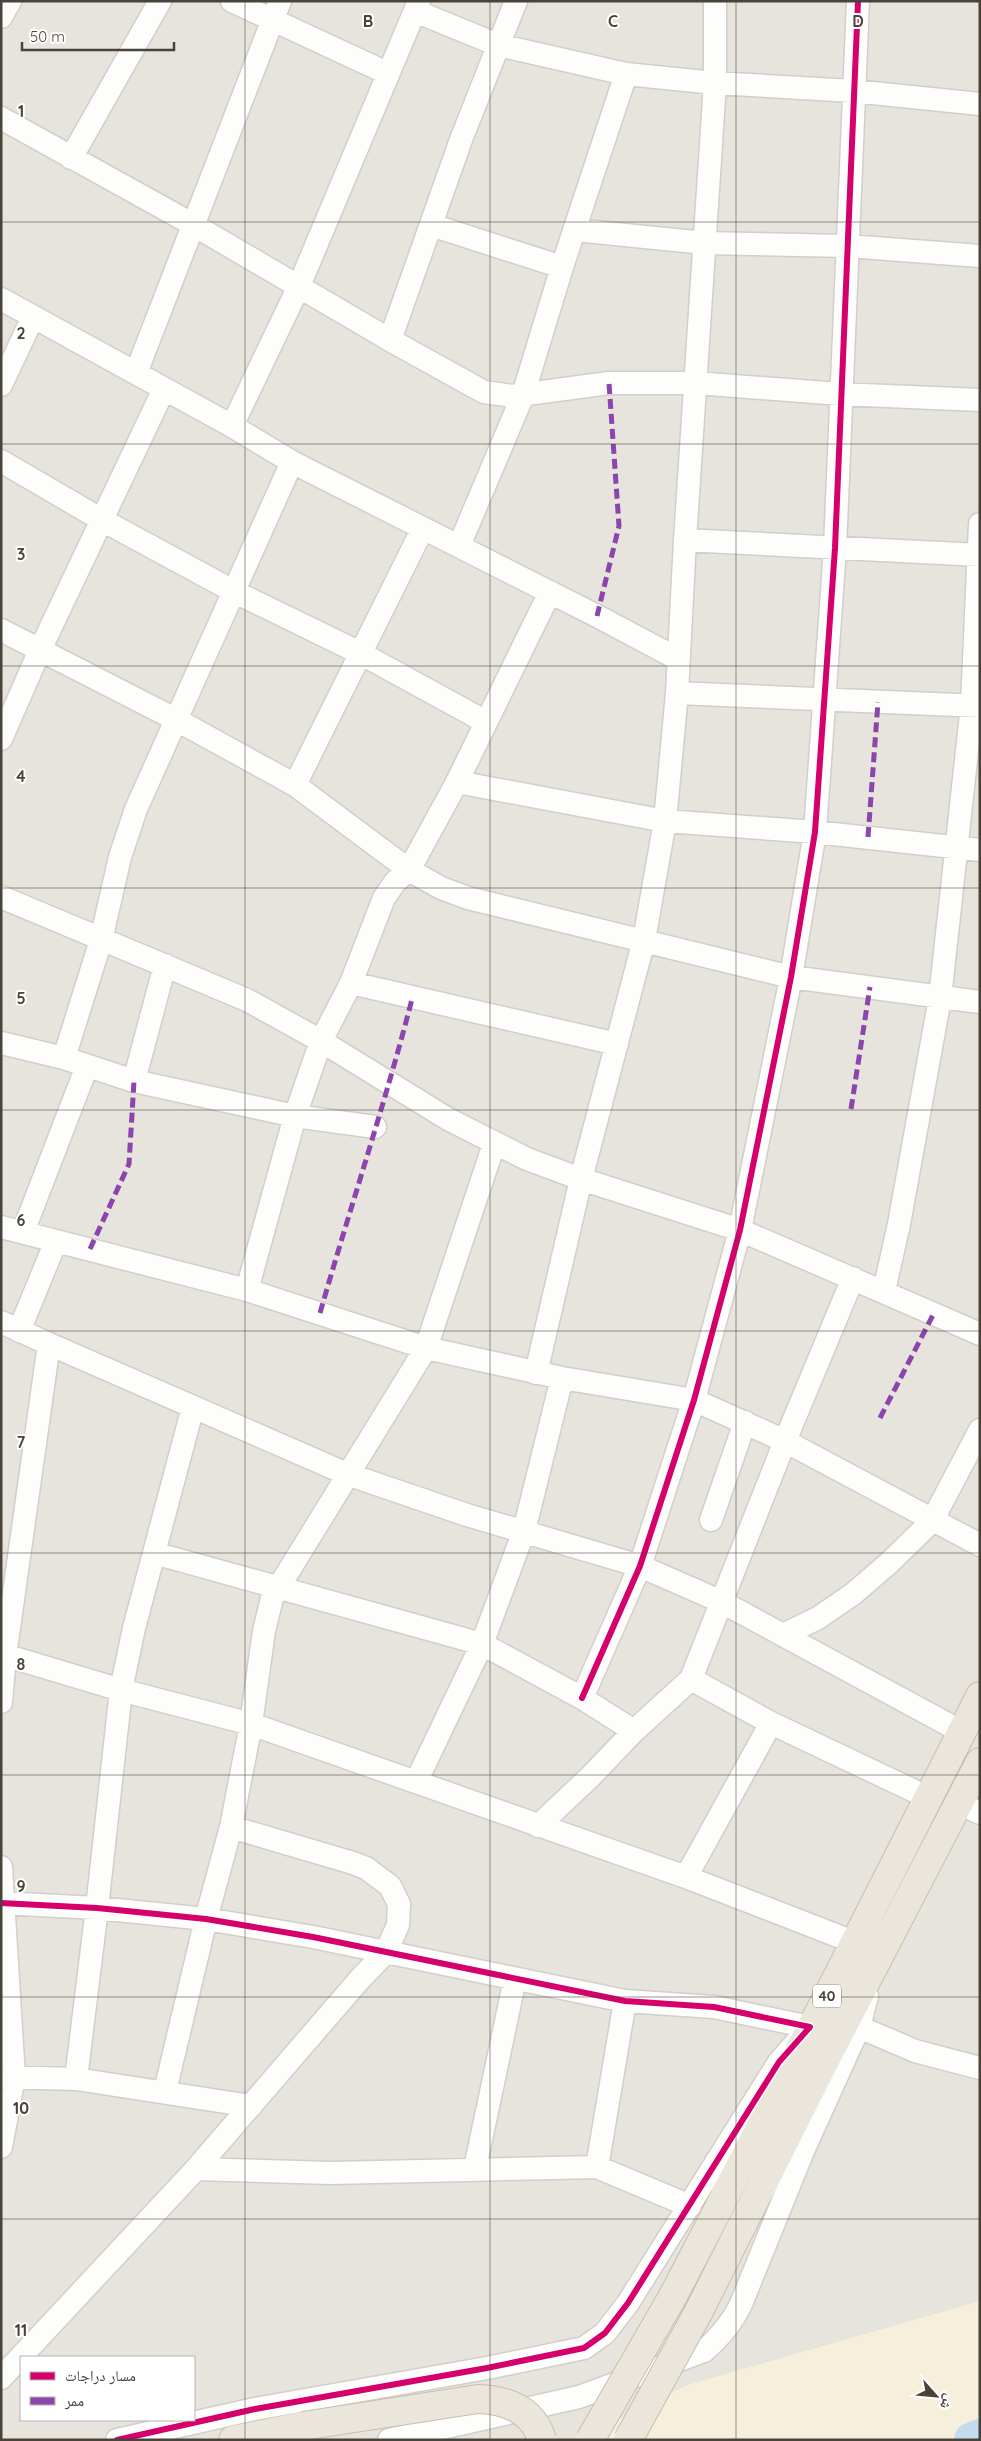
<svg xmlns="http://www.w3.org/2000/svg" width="981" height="2441" viewBox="0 0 981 2441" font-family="Quicksand,'Noto Naskh Arabic',sans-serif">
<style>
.residential{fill:#e7e3dd;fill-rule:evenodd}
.sand{fill:#f5efdb}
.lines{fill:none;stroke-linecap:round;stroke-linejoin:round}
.river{stroke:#c2dced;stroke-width:36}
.minor-casing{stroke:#d1cfcc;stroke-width:25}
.highway-casing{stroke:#c9beab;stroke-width:30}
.minor{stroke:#fdfdfc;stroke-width:22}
.highway{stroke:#ebe6dc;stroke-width:28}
.highway-bridge-casing{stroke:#c9beab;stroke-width:30;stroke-linecap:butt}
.highway-bridge{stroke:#ebe6dc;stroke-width:28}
.quiet{stroke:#8e44ad;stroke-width:5;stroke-dasharray:10 5;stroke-linecap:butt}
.cycleway-casing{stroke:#fff;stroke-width:9}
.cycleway{stroke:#d6006c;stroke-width:6}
.grid{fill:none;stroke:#4a433a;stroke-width:1;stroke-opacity:0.55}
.labels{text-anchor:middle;stroke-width:4;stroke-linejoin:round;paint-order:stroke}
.shield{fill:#fff;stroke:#807b75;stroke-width:1}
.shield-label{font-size:14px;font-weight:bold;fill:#4a433a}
.grid-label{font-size:16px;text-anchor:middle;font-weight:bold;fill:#4a433a;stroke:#fff;stroke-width:4;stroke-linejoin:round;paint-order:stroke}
</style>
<rect width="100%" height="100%" fill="#f3f1ee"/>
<path class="residential" d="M 1,1 L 980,1 L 980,2440 L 1,2440 ZM 21,2357 L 194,2357 L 194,2420 L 21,2420 Z"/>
<path class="sand" d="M 980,2301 L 980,2440 L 578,2440 L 687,2385 Z"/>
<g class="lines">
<path class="river" d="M 972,2440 L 980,2437"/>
<g class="minor-casing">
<path id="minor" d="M 232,1 L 387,73
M 415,11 L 498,45 L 626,74 L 715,83 L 853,91 L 980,104
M 1,17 L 10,1
M 1,118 L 192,224 L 390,340 L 484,392 L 512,396 L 609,383 L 695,383 L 840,394 L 980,400
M 71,158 L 160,1
M 431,225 L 562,267
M 575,230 L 705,243 L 848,246 L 980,256
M 1,299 L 232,426 L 292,462 L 597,616 L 678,659
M 390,340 L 462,137 L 516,1
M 136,373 L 280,1
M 1,385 L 33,317
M 232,426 L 299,286 L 419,1
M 1,461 L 102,520 L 235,592 L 360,653 L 486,722
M 685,540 L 980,555
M 459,546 L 523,395 L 562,267 L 626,74
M 1,630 L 175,719 L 295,785 L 409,870 L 441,888 L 468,898 L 791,977 L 980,1002
M 677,693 L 980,706
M 1,739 L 40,650 L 164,389
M 457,782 L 665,821 L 815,832 L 980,850
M 295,785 L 423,528
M 1,897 L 247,1000 L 321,1041 L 448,1119 L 527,1159 L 581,1179 L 740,1230 L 980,1334
M 351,983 L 617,1044
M 1,1043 L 64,1058 L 134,1081 L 295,1116 L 375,1127
M 64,1058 L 101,940 L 120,857 L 136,809 L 292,462
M 134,1081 L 165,965
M 1,1227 L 247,1290 L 426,1348 L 562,1378 L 694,1400 L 785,1441 L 980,1545
M 23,1232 L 87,1066
M 247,1290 L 295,1116 L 321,1041 L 351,983 L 384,898 L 395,882 L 409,870 L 457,782 L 550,592
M 884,1291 L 899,1224 L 940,998 L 972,705 L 980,524
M 1,1322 L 49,1344 L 5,1656 L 1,1702
M 19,1331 L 56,1241
M 49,1344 L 347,1474 L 467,1515 L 640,1566 L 722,1602 L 962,1732
M 536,1373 L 581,1179 L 644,940 L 665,821 L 677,693 L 685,540 L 715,83 L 715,1
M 711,1520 L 745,1422
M 154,1553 L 482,1644 L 582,1698 L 634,1731
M 783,1635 L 818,1618 L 853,1594 L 889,1563 L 932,1521 L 980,1430
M 1,1654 L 121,1690 L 251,1724 L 686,1877 L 856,1943
M 691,1679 L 771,1723 L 927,1797
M 582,1698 L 640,1566 L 694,1400 L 740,1230 L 791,977 L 815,832 L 835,548 L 858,1
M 416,1782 L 482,1644 L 524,1531 L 562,1378
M 959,1803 L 980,1813
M 538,1826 L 591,1776 L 634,1731 L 691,1679 L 785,1441 L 853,1278
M 1,1867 L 14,2077 L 1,2147
M 686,1877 L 771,1723
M 1,1903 L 97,1908 L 206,1919 L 313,1937 L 625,2001 L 714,2007 L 810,2027 L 779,2062 L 628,2303 L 605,2333 L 584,2348 L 487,2368 L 255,2409 L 117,2440
M 859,2027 L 915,2051 L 980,2068
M 1,2077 L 76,2079 L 251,2106
M 76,2079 L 97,1908 L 121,1690 L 134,1628 L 193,1407
M 165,2091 L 206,1919 L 231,1827 L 251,1724 L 264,1631 L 272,1598 L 426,1348 L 494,1144
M 597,2167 L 625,2001
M 475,2168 L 515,1979
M 196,2169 L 332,2173 L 597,2167 L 690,2206
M 1,2378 L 196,2169 L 360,1979 L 386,1952 L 398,1925 L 399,1904 L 390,1886 L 366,1868 L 353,1863 L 231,1827
M 389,2440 L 579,2397 L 704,2351 C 719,2338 732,2323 741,2304 L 803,2151 L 859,2027 L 867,1996"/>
</g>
<g class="highway-casing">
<path id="highway" d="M 673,2296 C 777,2097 878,1897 980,1696
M 698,2313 L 821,2068 L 980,1762
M 233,2440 L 303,2426"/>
</g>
<use href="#minor" class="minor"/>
<use href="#highway" class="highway"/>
<g class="highway-bridge-casing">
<path id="highway-bridge" d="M 303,2426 L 478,2399 C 506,2400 533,2409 542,2440
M 590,2440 L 673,2296
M 628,2440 L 698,2313"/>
</g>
<use href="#highway-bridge" class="highway-bridge"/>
<path class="quiet" d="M 597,616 L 619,526 L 609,383
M 868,837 L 878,702
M 851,1109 L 870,987
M 90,1249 L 129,1164 L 134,1081
M 320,1313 C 350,1208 385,1104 412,999
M 880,1418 L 934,1313"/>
<g class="cycleway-casing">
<path id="cycleway" d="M 582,1698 L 640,1566 L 694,1400 L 740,1230 L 791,977 L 815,832 L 835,548 L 858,1
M 1,1903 L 97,1908 L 206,1919 L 313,1937 L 625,2001 L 714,2007 L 810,2027 L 779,2062 L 628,2303 L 605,2333 L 584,2348 L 487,2368 L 255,2409 L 117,2440"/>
</g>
<use href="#cycleway" class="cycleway"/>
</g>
<path class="grid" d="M 245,1 L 245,2440M 490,1 L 490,2440M 736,1 L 736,2440M 1,222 L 980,222M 1,444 L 980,444M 1,666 L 980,666M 1,888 L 980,888M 1,1110 L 980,1110M 1,1331 L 980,1331M 1,1553 L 980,1553M 1,1775 L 980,1775M 1,1997 L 980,1997M 1,2219 L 980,2219"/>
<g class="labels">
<rect class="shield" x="813" y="1984.5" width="28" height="23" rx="4"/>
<g class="shield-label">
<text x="827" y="2001">40</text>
</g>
</g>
<g class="grid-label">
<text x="368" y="27">B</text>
<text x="613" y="27">C</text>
<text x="858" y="27">D</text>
<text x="21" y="117">1</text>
<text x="21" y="339">2</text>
<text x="21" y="560">3</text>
<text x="21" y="782">4</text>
<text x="21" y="1004">5</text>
<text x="21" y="1226">6</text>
<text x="21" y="1448">7</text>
<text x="21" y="1670">8</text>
<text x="21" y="1892">9</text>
<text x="21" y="2114">10</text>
<text x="21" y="2336">11</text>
</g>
<rect width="981" height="2441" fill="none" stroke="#4a433a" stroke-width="5"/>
<rect x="20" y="2356" width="175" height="65" fill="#ffffff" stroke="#b7b4b0"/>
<rect x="30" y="2372" width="25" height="8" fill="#d6006c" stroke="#b7b4b0"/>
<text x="65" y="2381" font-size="15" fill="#4a433a">مسار دراجات</text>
<rect x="30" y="2397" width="25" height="8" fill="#8e44ad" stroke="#b7b4b0"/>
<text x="65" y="2406" font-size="15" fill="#4a433a">ممر</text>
<g transform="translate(936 2396) rotate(117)" stroke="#ffffff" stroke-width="4" paint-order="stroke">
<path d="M0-4L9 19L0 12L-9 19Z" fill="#4a433a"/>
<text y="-8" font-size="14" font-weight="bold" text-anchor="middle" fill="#4a433a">ش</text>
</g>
<path d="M22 42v8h152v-8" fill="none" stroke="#4a433a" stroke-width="2.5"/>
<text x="30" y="42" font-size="15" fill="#4a433a" stroke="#ffffff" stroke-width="4" paint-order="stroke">50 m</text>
</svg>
